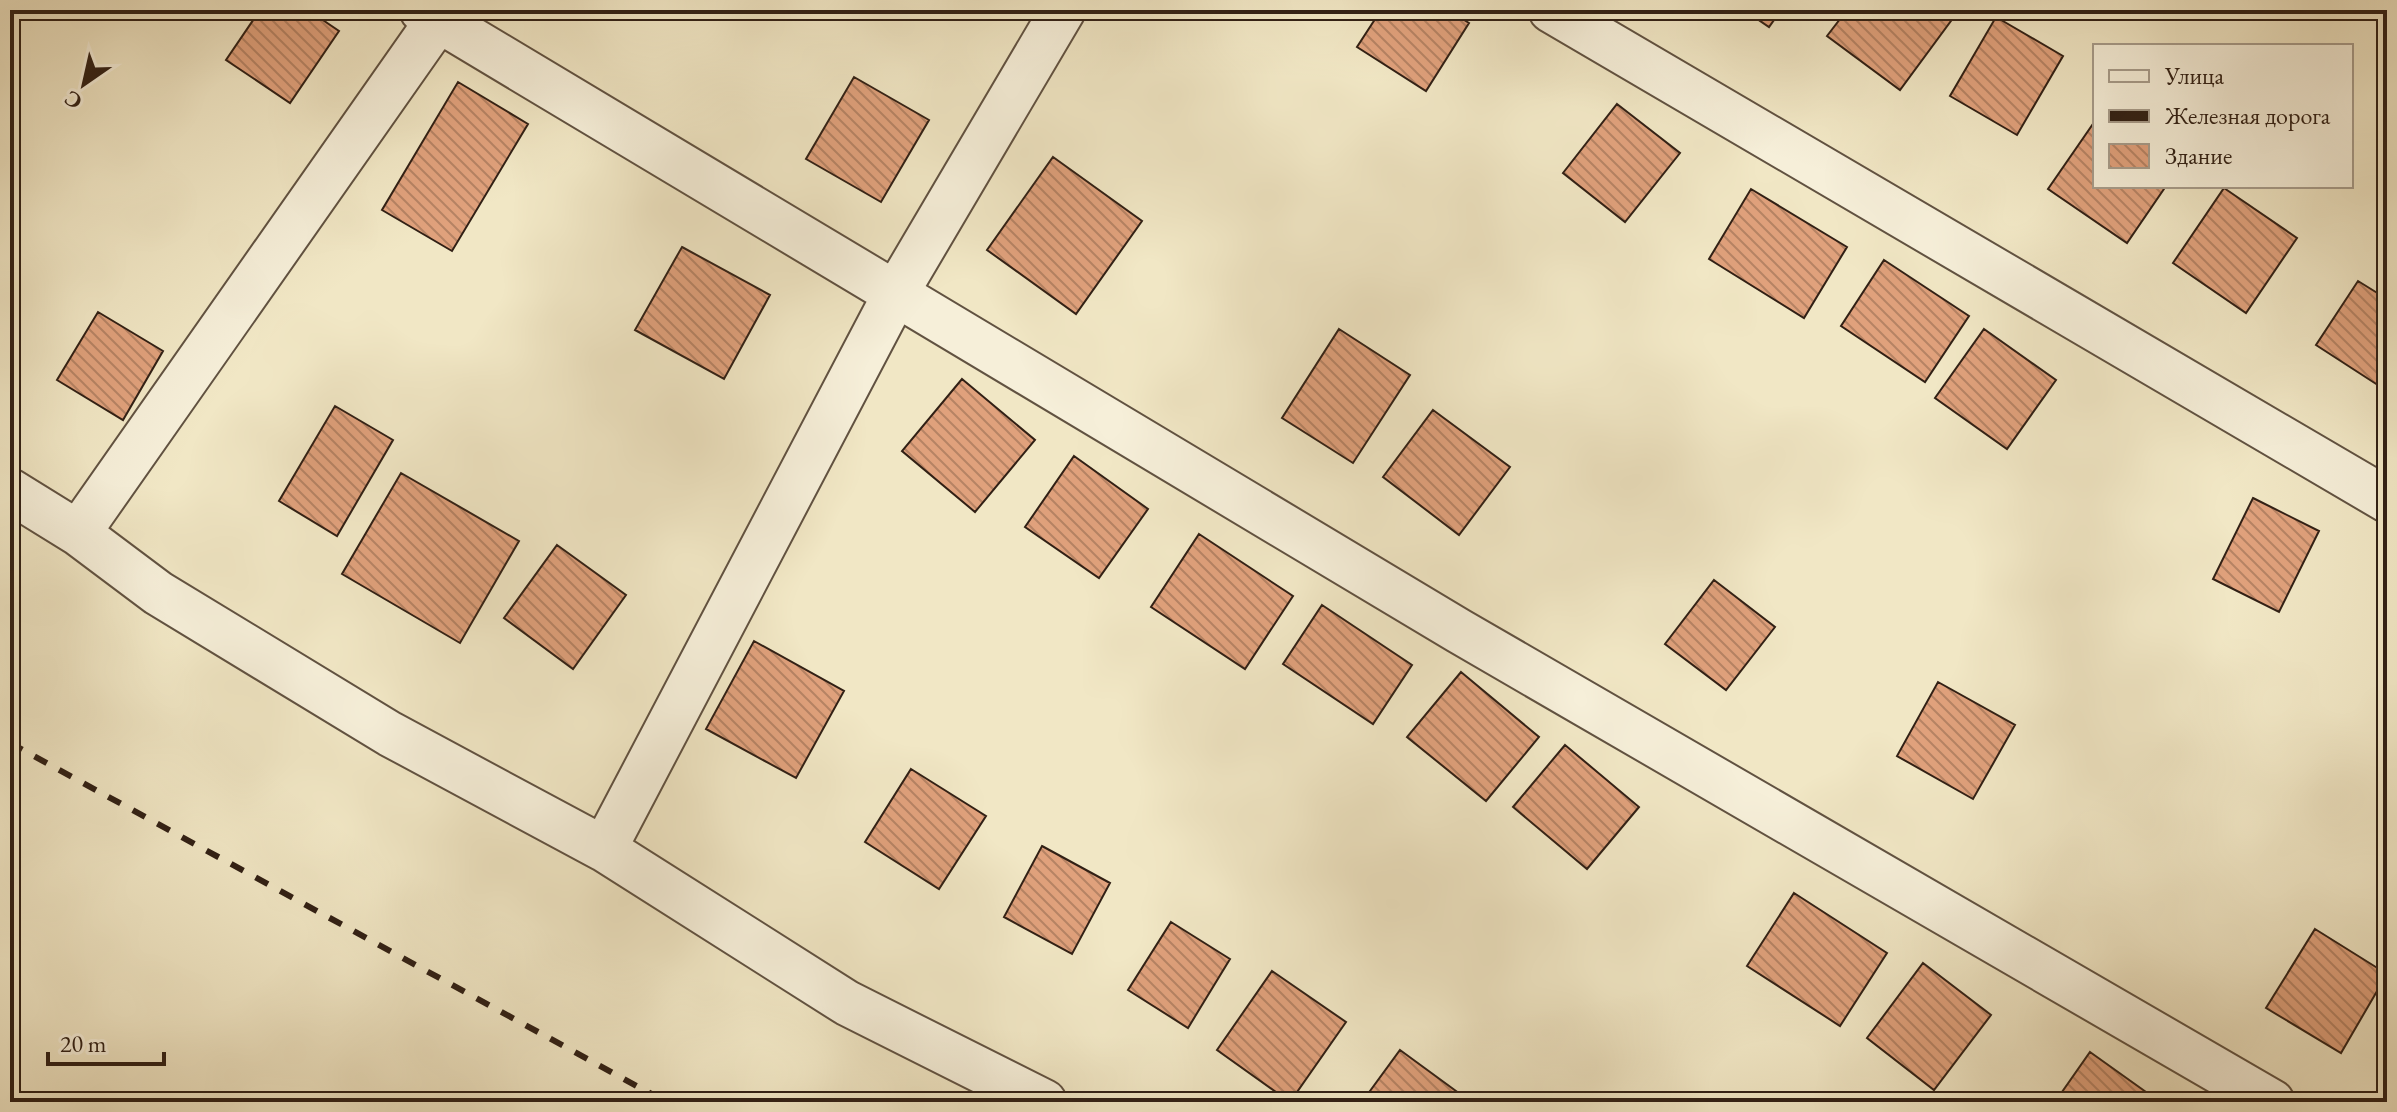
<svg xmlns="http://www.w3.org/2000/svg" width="2397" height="1112" viewBox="0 0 2397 1112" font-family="'EB Garamond',serif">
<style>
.building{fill:url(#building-back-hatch);stroke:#312015;stroke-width:2}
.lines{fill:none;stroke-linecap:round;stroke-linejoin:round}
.minor-casing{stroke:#615241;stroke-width:48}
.minor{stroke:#f6efd9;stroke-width:44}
.rail{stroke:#312015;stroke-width:6;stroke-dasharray:14 14;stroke-linecap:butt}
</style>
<defs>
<pattern id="building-back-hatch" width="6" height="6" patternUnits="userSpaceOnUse" patternTransform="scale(2)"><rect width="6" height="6" fill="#e0a17c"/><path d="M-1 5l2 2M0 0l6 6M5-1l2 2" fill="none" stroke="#b68364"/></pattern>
</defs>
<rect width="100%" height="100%" fill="#f1e7c5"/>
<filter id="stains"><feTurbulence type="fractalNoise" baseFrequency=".0025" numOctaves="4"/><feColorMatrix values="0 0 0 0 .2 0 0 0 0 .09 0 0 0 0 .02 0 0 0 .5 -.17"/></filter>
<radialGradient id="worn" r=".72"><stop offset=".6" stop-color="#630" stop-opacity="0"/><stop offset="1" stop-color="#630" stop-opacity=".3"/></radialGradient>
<path class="building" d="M 260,10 L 308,10 L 339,31 L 290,103 L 226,60 Z
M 1381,10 L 1448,10 L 1469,23 L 1426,91 L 1357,47 Z
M 1744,10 L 1781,10 L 1769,27 Z
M 1847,10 L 1959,10 L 1900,90 L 1827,36 Z
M 1996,17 L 2063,56 L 2017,135 L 1950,96 Z
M 854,77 L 929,120 L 881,202 L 806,159 Z
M 458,82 L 528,124 L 452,251 L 382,210 Z
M 1617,104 L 1680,153 L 1625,222 L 1563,173 Z
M 2095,121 L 2095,186 L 2166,186 L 2127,243 L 2048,189 Z
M 1053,157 L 1142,221 L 1076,314 L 987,250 Z
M 2224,188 L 2297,238 L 2246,313 L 2173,263 Z
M 1751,189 L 1847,247 L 1804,318 L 1709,259 Z
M 682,247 L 770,295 L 724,379 L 635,330 Z
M 1884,260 L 1969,316 L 1925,382 L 1841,326 Z
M 2358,281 L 2387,299 L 2387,391 L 2316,345 Z
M 98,312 L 163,351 L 123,420 L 57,380 Z
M 1339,329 L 1410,375 L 1353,463 L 1282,418 Z
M 1984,329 L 2056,380 L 2007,449 L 1935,398 Z
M 962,379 L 1035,440 L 975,512 L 902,451 Z
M 335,406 L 393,440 L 337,536 L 279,501 Z
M 1433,410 L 1510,467 L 1459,535 L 1383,477 Z
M 1074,456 L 1148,509 L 1099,578 L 1025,527 Z
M 401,473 L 519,541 L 460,643 L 342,574 Z
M 2253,498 L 2319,531 L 2279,612 L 2213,579 Z
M 1199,534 L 1293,596 L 1245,669 L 1151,607 Z
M 557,545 L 626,595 L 573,669 L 504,618 Z
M 1714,580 L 1775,627 L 1726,690 L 1665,644 Z
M 1322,605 L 1412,665 L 1373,724 L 1283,664 Z
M 754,641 L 844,691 L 796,778 L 706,729 Z
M 1461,672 L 1539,737 L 1486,801 L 1407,737 Z
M 1938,682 L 2015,725 L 1973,799 L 1897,756 Z
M 1565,745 L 1639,807 L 1587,869 L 1513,807 Z
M 911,769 L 986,816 L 939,889 L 865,842 Z
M 1042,846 L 1110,883 L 1072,954 L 1004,917 Z
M 1794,893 L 1887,953 L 1840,1026 L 1747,966 Z
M 1171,922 L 1230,959 L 1188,1028 L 1128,990 Z
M 2315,929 L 2387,974 L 2341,1053 L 2266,1008 Z
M 1923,963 L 1991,1015 L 1934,1090 L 1867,1038 Z
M 1272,971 L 1346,1022 L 1290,1102 L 1217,1050 Z
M 1400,1050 L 1471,1102 L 1362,1102 Z
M 2090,1052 L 2160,1102 L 2055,1102 Z"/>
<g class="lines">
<g class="minor-casing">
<path id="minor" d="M 422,10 L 1459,631 L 2272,1102
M 1551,10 L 2387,500
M 10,491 L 78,533 L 158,593 L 390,734 L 604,849 L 847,1003 L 1044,1102
M 78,533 L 445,10
M 604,849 L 896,293 L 1063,10"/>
</g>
<use href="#minor" class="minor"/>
<path class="rail" d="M 10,743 L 666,1102"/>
</g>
<rect width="2397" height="1112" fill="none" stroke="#f1e7c5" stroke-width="40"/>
<rect x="12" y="12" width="2373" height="1088" fill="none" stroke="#312015" stroke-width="4"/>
<rect x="20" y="20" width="2357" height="1072" fill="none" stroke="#312015" stroke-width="2"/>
<rect x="2093" y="44" width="260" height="144" fill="#f6efd9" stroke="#a79c8b" stroke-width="2"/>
<rect x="2109" y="70" width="40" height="12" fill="#f6efd9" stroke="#a79c8b" stroke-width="2"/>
<text x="2165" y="84" font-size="24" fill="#312015">Улица</text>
<rect x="2109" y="110" width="40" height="12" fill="#312015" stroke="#a79c8b" stroke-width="2"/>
<text x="2165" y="124" font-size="24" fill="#312015">Железная дорога</text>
<rect x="2109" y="144" width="40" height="24" fill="url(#building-back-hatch)" stroke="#a79c8b" stroke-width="2"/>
<text x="2165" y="164" font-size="24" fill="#312015">Здание</text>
<g transform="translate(84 84) rotate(214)" stroke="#f6efd9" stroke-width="6" paint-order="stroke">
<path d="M0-6L14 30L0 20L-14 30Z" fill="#312015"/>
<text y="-12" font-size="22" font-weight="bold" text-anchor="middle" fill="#312015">С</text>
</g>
<path d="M48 1052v12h116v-12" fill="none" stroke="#312015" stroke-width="4"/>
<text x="60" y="1052" font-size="24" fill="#312015" stroke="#f6efd9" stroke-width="6" paint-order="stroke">20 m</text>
<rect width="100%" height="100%" filter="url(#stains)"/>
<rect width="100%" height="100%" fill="url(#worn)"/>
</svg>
